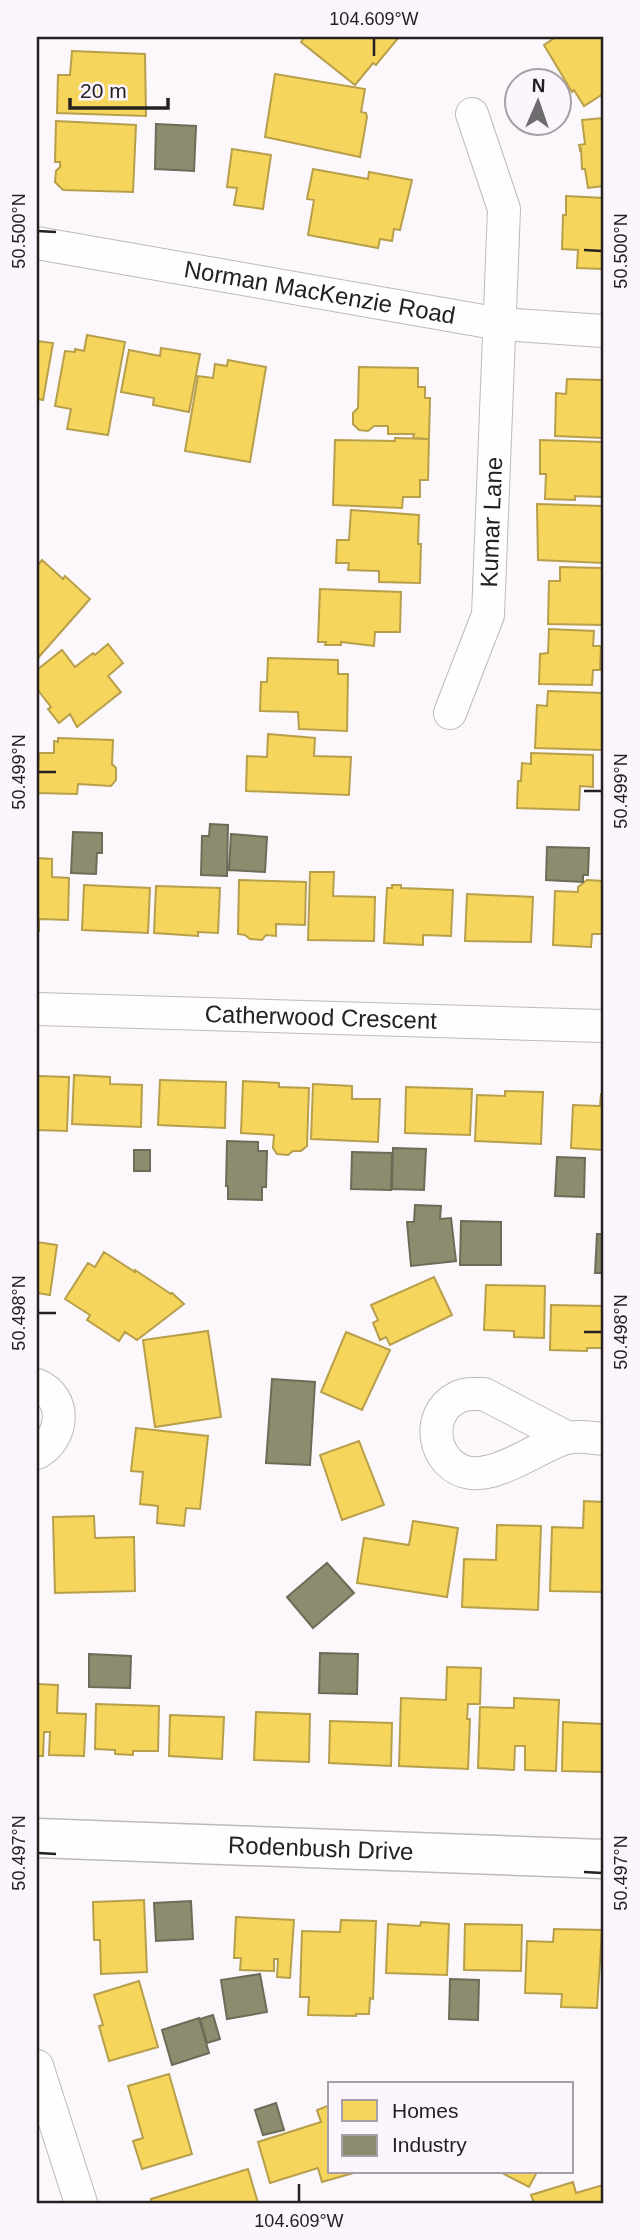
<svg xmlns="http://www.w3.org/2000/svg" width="640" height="2240" viewBox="0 0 640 2240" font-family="Helvetica,sans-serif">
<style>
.homes{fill:#f6d55c;stroke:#b79f4b;stroke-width:2}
.industry{fill:#8c8c6e;stroke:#6d6c58;stroke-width:2}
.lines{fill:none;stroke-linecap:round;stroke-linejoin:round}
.street-casing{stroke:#bdbabd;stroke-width:34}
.secondary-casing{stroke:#bdbabd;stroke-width:41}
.street{stroke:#fefefe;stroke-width:32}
.secondary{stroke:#fefefe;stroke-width:38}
.ticks{fill:none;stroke:#242123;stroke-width:2.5}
.labels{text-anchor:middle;stroke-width:7;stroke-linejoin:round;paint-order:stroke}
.street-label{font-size:24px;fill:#242123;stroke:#fdf5fd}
.neatline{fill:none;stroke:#242123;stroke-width:2.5}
.ticks-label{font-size:18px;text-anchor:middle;fill:#242123}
</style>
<rect width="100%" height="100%" fill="#fbf7fb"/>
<path class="homes" d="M 305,37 L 399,37 L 376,65 L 373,63 L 355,85 L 301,42 Z
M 556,37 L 603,37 L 603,94 L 584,106 L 574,90 L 572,92 L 544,45 Z
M 72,51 L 145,54 L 146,116 L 57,113 L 58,75 L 70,75 Z
M 275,74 L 365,89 L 361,112 L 366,113 L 367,117 L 360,157 L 265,137 Z
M 603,118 L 603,186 L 588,188 L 585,169 L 582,169 L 581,149 L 580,150 L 579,145 L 585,144 L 582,120 Z
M 56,121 L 136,125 L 133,192 L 63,190 L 55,182 L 56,171 L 60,167 L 60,162 L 55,162 Z
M 232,149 L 271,155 L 263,209 L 234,205 L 237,188 L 227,187 Z
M 313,169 L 368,179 L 369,172 L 412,180 L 400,230 L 394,229 L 392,241 L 380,239 L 378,248 L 308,235 L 314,200 L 307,199 Z
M 566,196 L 603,198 L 603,269 L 577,268 L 578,250 L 562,249 L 563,215 L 566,215 Z
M 87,335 L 125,342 L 108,435 L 67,429 L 71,409 L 55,406 L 65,351 L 75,352 L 75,349 L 84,351 Z
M 37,341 L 53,343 L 43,400 L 37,399 Z
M 161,348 L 200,354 L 189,412 L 153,405 L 154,398 L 121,392 L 129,350 L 160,356 Z
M 228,360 L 266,367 L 250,462 L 185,451 L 198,376 L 213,378 L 215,364 L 227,366 Z
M 359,367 L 418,368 L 418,387 L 425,387 L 425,398 L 430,398 L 429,439 L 413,438 L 414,434 L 388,434 L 388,426 L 374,426 L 368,431 L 359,430 L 353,424 L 353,413 L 358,408 Z
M 567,379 L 603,380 L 603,438 L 555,436 L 556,393 L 566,394 Z
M 395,438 L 429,439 L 428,480 L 420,480 L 420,497 L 403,497 L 402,508 L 333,505 L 335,440 L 395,441 Z
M 540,440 L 603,442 L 602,497 L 575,496 L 575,500 L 545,499 L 546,474 L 540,474 Z
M 537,504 L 602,506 L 603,563 L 538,560 Z
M 351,510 L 419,515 L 418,544 L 421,544 L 420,583 L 379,582 L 379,571 L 348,570 L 349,563 L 336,563 L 337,540 L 349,540 Z
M 42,560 L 63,579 L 65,576 L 90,599 L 37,659 L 37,566 Z
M 560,567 L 603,568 L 603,625 L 548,624 L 549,581 L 560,581 Z
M 320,589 L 401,592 L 400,632 L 375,632 L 374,646 L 341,642 L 341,645 L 325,645 L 326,642 L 318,642 Z
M 549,629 L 594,631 L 593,646 L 601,646 L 600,670 L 593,670 L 592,685 L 539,684 L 540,654 L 548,653 Z
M 108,644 L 123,663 L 108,676 L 121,692 L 77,727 L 70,714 L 59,723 L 48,709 L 51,707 L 37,689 L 37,670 L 62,650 L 75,667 L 93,653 L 95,655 Z
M 268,658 L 338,660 L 338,674 L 348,674 L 347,731 L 299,729 L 298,712 L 260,711 L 261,682 L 267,682 Z
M 548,691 L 602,693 L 603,750 L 535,748 L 537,705 L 547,706 Z
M 268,734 L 315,738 L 314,756 L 351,757 L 349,795 L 246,791 L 247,756 L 267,757 Z
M 58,738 L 113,740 L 112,764 L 116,768 L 116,780 L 111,786 L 78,784 L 77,794 L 37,793 L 39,753 L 54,753 L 54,741 L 58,742 Z
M 531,753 L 593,755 L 593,787 L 580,786 L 579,810 L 517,808 L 518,781 L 521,781 L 522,763 L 531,764 Z
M 37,858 L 52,859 L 52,877 L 69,878 L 68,920 L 39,919 L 39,931 L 37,931 Z
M 310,872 L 334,872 L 333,896 L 375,897 L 374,941 L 308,940 Z
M 239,880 L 306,882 L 305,925 L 276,924 L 276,936 L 266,935 L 262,940 L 250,939 L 245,935 L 238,934 Z
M 587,880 L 603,881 L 603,934 L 592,934 L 591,947 L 553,945 L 555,891 L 578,892 L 578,887 Z
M 84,885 L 150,888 L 148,933 L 82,930 Z
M 392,885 L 401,885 L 401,888 L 453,890 L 451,936 L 423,935 L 423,945 L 384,943 L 387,888 L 392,888 Z
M 156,886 L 220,888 L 218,933 L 198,932 L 198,936 L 154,933 Z
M 467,894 L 533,897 L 531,942 L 465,941 Z
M 74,1075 L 110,1077 L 110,1084 L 142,1085 L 141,1127 L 72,1124 Z
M 37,1076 L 69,1077 L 67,1131 L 37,1130 Z
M 160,1080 L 226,1082 L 225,1128 L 158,1125 Z
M 243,1081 L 279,1083 L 279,1087 L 309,1088 L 307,1146 L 301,1151 L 293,1151 L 288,1155 L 277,1154 L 273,1148 L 274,1135 L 241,1133 Z
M 313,1084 L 352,1086 L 352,1099 L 380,1099 L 378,1142 L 311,1139 Z
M 406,1087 L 472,1089 L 470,1135 L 405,1133 Z
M 505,1091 L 543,1092 L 541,1144 L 475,1141 L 477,1095 L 505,1096 Z
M 601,1094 L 603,1094 L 603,1150 L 571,1148 L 573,1105 L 600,1106 Z
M 37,1242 L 57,1245 L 50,1295 L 37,1293 Z
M 104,1252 L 135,1272 L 135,1270 L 171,1294 L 172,1293 L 184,1304 L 137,1340 L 125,1332 L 119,1341 L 87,1320 L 90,1315 L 65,1299 L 88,1263 L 95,1267 Z
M 434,1277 L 452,1315 L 390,1345 L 386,1337 L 380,1340 L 373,1323 L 378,1320 L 371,1305 Z
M 486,1285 L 545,1286 L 544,1338 L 514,1337 L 514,1331 L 484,1330 Z
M 551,1305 L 603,1306 L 603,1348 L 587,1348 L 587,1351 L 550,1350 Z
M 208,1331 L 221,1417 L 155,1427 L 143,1340 Z
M 346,1332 L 390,1350 L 362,1410 L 321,1392 Z
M 136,1428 L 208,1436 L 200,1509 L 186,1508 L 184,1526 L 157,1523 L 158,1506 L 140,1504 L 143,1472 L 131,1471 Z
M 359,1441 L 384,1505 L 342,1520 L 320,1455 Z
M 584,1501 L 603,1502 L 603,1592 L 550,1591 L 552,1527 L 583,1528 Z
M 94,1516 L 95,1538 L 134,1537 L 135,1591 L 55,1593 L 53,1517 Z
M 413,1521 L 458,1528 L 447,1597 L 357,1583 L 364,1538 L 409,1545 Z
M 497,1525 L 541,1526 L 538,1610 L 462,1607 L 464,1559 L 496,1560 Z
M 447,1667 L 481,1668 L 480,1704 L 468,1704 L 467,1719 L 470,1719 L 468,1769 L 399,1766 L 401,1698 L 446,1700 Z
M 37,1684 L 58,1685 L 57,1713 L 86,1714 L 84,1756 L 49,1755 L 50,1732 L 44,1732 L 43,1756 L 37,1756 Z
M 514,1698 L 559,1700 L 556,1771 L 525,1770 L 525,1746 L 515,1746 L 514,1770 L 478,1768 L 480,1707 L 514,1708 Z
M 96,1704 L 159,1706 L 158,1751 L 133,1751 L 133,1755 L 115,1754 L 115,1750 L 95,1749 Z
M 256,1712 L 310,1714 L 309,1762 L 254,1760 Z
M 170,1715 L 224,1717 L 222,1759 L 169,1756 Z
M 330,1721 L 392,1723 L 391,1766 L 329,1763 Z
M 563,1722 L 603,1724 L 603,1772 L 562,1771 Z
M 144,1900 L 147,1972 L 101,1974 L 100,1940 L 94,1940 L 93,1902 Z
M 236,1917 L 294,1920 L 290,1978 L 277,1977 L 278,1959 L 274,1959 L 274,1971 L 240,1970 L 241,1958 L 234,1958 Z
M 341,1920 L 376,1921 L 373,1999 L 370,1998 L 369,2014 L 356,2014 L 356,2016 L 308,2015 L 309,1997 L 300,1997 L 302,1931 L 340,1932 Z
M 421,1922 L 449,1924 L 447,1975 L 386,1973 L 388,1924 L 420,1926 Z
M 465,1924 L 522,1925 L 521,1971 L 464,1970 Z
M 554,1929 L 602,1930 L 597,2008 L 561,2007 L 562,1994 L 525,1993 L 527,1941 L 553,1942 Z
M 139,1981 L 158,2047 L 109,2061 L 99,2026 L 103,2025 L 94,1995 Z
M 169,2074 L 192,2154 L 142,2169 L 133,2141 L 143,2138 L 128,2086 Z
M 330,2105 L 330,2172 L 357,2172 L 322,2182 L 318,2168 L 270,2183 L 258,2142 L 321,2122 L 317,2110 Z
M 248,2169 L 258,2203 L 152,2203 L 151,2199 Z
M 505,2172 L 537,2172 L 529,2187 L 504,2174 Z
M 573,2182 L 576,2193 L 603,2185 L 603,2203 L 534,2203 L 531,2195 Z"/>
<path class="industry" d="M 156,124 L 196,126 L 194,171 L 155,169 Z
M 210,824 L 228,825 L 227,876 L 201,875 L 202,836 L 209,836 Z
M 73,832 L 102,833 L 102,853 L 97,853 L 96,874 L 71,873 Z
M 231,834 L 267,837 L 265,872 L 229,870 Z
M 547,847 L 589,848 L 588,875 L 583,875 L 583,882 L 546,880 Z
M 227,1141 L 258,1142 L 258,1151 L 267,1151 L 266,1187 L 262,1187 L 262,1200 L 228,1199 L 228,1186 L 226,1186 Z
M 393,1148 L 426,1149 L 424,1190 L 392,1189 Z
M 134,1150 L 150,1150 L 150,1171 L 134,1171 Z
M 352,1152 L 392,1153 L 391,1190 L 351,1189 Z
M 557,1157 L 585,1158 L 584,1197 L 555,1196 Z
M 415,1205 L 441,1206 L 440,1219 L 451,1218 L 456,1261 L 411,1266 L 407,1222 L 414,1222 Z
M 461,1221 L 501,1222 L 501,1265 L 460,1265 Z
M 597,1234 L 603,1234 L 603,1273 L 595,1273 Z
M 272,1379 L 315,1382 L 310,1465 L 266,1463 Z
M 327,1563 L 354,1593 L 313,1628 L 287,1597 Z
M 320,1653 L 358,1654 L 357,1694 L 319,1693 Z
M 89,1654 L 131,1656 L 130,1688 L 89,1687 Z
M 191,1901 L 193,1939 L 156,1941 L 154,1903 Z
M 260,1974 L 267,2012 L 227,2019 L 221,1980 Z
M 450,1979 L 479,1980 L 478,2020 L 449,2019 Z
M 213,2015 L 220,2039 L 207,2043 L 200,2019 Z
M 199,2018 L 209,2053 L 172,2065 L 162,2030 Z
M 276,2103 L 284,2130 L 263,2135 L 255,2110 Z"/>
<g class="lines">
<g class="street-casing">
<g id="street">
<path id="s1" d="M 37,243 L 500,324 L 603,331"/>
<path id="s2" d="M 450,713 L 488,615 L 504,209 L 472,114"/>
<path id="s3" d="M 37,1009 L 603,1026"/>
<path d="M 37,1385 C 68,1398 64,1438 37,1453"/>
<path d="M 568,1438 L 484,1394 C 475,1394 466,1393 458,1397 C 423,1414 433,1468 471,1473 C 501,1476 537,1447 566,1438 C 577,1435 592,1438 603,1439"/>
<path d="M 37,2066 L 81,2203"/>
</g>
</g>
<g class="secondary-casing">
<g id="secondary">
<path id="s4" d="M 37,1838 L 603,1859"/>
</g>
</g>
<use href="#street" class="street"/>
<use href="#secondary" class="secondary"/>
</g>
<path class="ticks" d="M 374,56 L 374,38M 38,231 L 56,232M 584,250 L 602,251M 38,772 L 56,772M 584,791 L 602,791M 38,1313 L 56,1313M 584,1332 L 602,1332M 38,1853 L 56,1854M 584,1872 L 602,1873M 299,2202 L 299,2184"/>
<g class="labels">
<g class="street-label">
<text dy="8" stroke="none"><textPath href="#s1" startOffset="287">Norman MacKenzie Road</textPath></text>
<text dy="8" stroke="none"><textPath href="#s2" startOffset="198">Kumar Lane</textPath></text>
<text dy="8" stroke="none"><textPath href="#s3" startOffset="284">Catherwood Crescent</textPath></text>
<text dy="8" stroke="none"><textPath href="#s4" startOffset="284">Rodenbush Drive</textPath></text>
</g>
</g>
<rect width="640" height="2240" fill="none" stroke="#fdf5fd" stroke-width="77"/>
<rect x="328" y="2082" width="245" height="91" fill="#fdf5fd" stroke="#a6a0a6" stroke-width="2"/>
<rect x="342" y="2100" width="35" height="21" fill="#f6d55c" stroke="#a6a0a6" stroke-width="2"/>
<text x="392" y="2118" font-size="21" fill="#242123">Homes</text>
<rect x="342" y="2135" width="35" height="21" fill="#8c8c6e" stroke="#a6a0a6" stroke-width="2"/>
<text x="392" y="2152" font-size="21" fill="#242123">Industry</text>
<g transform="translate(538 102) rotate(2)"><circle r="33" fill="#fdf5fd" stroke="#a6a0a6" stroke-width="2"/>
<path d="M0-5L12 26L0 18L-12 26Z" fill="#6f6c6f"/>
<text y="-10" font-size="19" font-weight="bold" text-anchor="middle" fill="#242123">N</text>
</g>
<path d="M70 98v10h98v-10" fill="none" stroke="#242123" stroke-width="3.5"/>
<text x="80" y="98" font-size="21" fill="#242123" stroke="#fdf5fd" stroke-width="5" paint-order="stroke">20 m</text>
<rect x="38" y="38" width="564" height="2164" class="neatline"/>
<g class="ticks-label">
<text x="374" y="25">104.609°W</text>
<text transform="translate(19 231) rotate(-90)" y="6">50.500°N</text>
<text transform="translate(621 251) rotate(-90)" y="6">50.500°N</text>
<text transform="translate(19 772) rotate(-90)" y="6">50.499°N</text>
<text transform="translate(621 791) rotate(-90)" y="6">50.499°N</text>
<text transform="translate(19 1313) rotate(-90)" y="6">50.498°N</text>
<text transform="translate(621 1332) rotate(-90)" y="6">50.498°N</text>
<text transform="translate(19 1853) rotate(-90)" y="6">50.497°N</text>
<text transform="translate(621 1873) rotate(-90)" y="6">50.497°N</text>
<text x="299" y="2227">104.609°W</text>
</g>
</svg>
